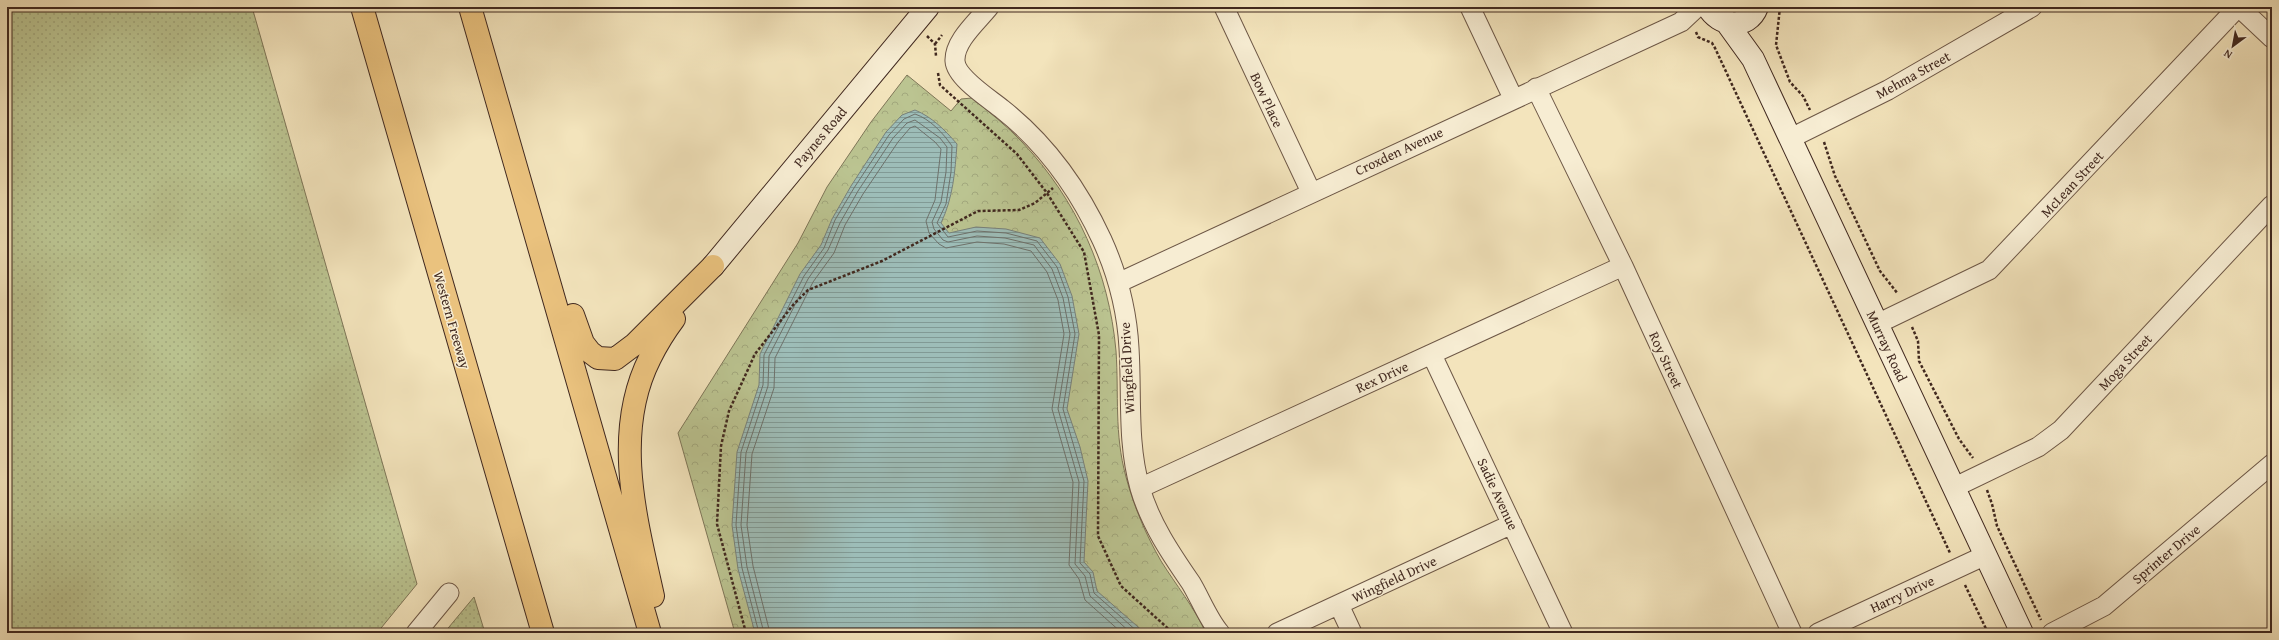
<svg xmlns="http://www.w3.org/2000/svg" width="2279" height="640" viewBox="0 0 2279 640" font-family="'Gentium Book Plus',serif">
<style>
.grass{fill:url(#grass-dots);stroke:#7e7658}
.forest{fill:url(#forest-crowns);stroke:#7e7658}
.water{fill:url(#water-rules);stroke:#78817b}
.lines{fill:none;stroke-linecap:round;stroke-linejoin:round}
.shore{stroke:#6e726c;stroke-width:1}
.street-casing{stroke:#6d5746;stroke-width:21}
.secondary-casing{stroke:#40281f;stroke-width:24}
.highway-casing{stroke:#40281f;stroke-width:24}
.path{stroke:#40281f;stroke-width:2.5;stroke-dasharray:3 2;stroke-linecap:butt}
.street{stroke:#f7edd3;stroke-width:19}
.secondary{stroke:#f7edd3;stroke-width:22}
.highway{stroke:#eac27e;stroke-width:22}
.labels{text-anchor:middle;stroke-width:3;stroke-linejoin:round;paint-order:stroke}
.street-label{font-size:14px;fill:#40281f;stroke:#f7edd3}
</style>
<defs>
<pattern id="grass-dots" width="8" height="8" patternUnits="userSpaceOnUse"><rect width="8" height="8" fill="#bbc491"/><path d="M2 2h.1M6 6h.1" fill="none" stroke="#a2a87d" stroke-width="1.8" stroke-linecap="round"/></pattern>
<pattern id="forest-crowns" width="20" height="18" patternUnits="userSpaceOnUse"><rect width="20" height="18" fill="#bbc491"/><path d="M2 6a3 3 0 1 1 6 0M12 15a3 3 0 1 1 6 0" fill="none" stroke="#a2a87d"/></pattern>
<pattern id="water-rules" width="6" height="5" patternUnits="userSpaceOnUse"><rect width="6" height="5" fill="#9dbdb8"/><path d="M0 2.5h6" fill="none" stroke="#819a95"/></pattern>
</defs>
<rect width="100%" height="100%" fill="#f3e4bc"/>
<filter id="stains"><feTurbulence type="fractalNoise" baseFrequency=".005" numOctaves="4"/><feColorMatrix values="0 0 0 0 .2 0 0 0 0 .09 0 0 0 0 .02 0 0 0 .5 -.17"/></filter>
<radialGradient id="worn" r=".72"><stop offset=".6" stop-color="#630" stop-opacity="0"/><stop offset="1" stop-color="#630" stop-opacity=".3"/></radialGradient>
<path class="grass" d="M 7,7 L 252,7 L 417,584 L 377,633 L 7,633 Z
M 474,597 L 485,633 L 444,633 Z"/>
<path class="forest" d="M 907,75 L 951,111 L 961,99 L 972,98 C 989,112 1007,126 1022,142 C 1077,200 1109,272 1116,351 C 1119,395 1114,433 1126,477 C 1134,507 1146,535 1161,561 C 1176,585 1194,607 1206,633 L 735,633 L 678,433 L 798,243 L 827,187 L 871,122 Z"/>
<path class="water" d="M 915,110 C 932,117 945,130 957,144 C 955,172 953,198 941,223 L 949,233 L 976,227 L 1006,229 L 1040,238 L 1060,264 L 1072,296 L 1079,334 L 1067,409 L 1080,447 L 1088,481 L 1084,562 L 1093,572 L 1097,591 L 1145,633 L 755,633 L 738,569 L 732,525 L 737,452 L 759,385 L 760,354 L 800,274 L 821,245 L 832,219 L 851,186 L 886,132 L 902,115 Z"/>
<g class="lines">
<path class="shore" d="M 759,633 L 742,568 L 736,525 L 741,452 L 763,385 L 764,355 L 804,276 L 824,248 L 835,220 L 854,188 L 889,135 L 904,119 L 915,114 C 930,119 943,133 952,146 L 951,172 L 946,204 L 937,223 L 948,237 L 977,231 L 1006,233 L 1037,241 L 1057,267 L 1068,297 L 1075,334 L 1063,409 L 1084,481 L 1080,563 L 1090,574 L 1094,593 L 1139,633
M 764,633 L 747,567 L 741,525 L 746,453 L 768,386 L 769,356 L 808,279 L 828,250 L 840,223 L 858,191 L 893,138 L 907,123 L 915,120 L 940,138 L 947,147 L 946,172 L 941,202 L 932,222 L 934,229 L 943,240 L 948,242 L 977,236 L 1005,238 L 1034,245 L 1052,269 L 1063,298 L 1070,334 L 1058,409 L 1079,482 L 1075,564 L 1085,576 L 1090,596 L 1131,633
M 770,633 L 753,566 L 747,525 L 752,454 L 774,388 L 775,358 L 813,282 L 834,253 L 845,225 L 863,194 L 898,142 L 910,128 L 915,126 L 935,142 L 941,149 L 935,200 L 926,221 L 929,233 L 939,244 L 946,248 L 977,242 L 1004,244 L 1031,251 L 1047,272 L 1058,300 L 1064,334 L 1052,409 L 1073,482 L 1069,565 L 1079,579 L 1085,600 L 1122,633"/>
<g class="street-casing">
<path id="street" d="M 989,7 C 978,21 954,41 955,61 C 956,78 990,99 1002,109 C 1045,143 1079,190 1102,240 C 1117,273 1127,311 1129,348 C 1132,395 1127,443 1140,488 C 1150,523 1171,554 1191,583 C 1200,598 1209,621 1220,633
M 1224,7 L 1311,192
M 1470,7 L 1513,98
M 2239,7 L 2272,38
M 1536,88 L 1623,266 L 1792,633
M 1791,138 L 1888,90 L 2032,7
M 1118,283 L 1681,22 L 1697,7
M 1877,324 L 1989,270 L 2238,7
M 1432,355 L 1563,633
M 1140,488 L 1623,266
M 1953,488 L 2038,447 L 2061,430 L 2272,205
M 1339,605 L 1352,633
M 416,633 L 449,593
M 1277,633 L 1512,524
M 1818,633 L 1986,555
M 2052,633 L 2104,606 L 2272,464"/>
</g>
<g class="secondary-casing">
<path id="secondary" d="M 1708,7 C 1718,26 1748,31 1757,7
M 1727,23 L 1753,59 L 2022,633
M 713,266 L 928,7"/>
</g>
<g class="highway-casing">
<path id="highway" d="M 362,7 L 543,633
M 470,7 L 650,633
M 573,315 L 583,343 L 590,352 L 598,358 L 615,359 L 635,344 L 713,266
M 653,596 C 636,519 612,433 650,358 C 657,344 665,331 674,319"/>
</g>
<path class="path" d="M 1780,7 L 1776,45 L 1790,82 L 1803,96 L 1810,110
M 1696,32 L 1698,37 L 1712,43 L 1715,48 L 1950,553
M 927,36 L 935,44 L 936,56
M 935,44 L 942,35
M 938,73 L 940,85 L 1017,154 L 1047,193 L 1084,252 L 1099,335 L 1098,536 L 1121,586 L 1173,633
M 1824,142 L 1835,176 L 1880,271 L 1898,294
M 1912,327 L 1918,341 L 1919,361 L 1959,439 L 1973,458
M 1987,490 L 1992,504 L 1997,526 L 2041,620
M 1965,585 L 1988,633
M 746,633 L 717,524 L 721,446 L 729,411 L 755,354 L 793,305 L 808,290 L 882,261 L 978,211 L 1019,210 L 1035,203 L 1053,188"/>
<use href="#street" class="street"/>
<use href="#secondary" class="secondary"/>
<use href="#highway" class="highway"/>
</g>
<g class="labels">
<g class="street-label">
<text transform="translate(1913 75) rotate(-29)" y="5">Mehma Street</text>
<text transform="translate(1267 100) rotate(65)" y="5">Bow Place</text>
<text transform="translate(820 137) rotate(-50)" y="5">Paynes Road</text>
<text transform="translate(1399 151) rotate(-25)" y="5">Croxden Avenue</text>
<text transform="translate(2072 184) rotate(-47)" y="5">McLean Street</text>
<text transform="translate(452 320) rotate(74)" y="5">Western Freeway</text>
<text transform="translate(1887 346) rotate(65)" y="5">Murray Road</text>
<text transform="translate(1666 360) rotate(65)" y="5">Roy Street</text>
<text transform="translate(2125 362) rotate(-47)" y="5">Moga Street</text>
<text transform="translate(1127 368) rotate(-93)" y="5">Wingfield Drive</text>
<text transform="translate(1382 377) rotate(-25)" y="5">Rex Drive</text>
<text transform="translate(1498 494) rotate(65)" y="5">Sadie Avenue</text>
<text transform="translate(2166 554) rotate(-40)" y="5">Sprinter Drive</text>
<text transform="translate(1394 579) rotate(-25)" y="5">Wingfield Drive</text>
<text transform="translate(1902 594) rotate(-25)" y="5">Harry Drive</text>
</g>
</g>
<rect width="2279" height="640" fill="none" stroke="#f3e4bc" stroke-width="24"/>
<rect x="8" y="8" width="2263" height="624" fill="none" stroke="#40281f" stroke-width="2"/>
<rect x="12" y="12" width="2255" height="616" fill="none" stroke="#40281f"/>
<g transform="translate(2233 46) rotate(212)" stroke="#f7edd3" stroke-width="3" paint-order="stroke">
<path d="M0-3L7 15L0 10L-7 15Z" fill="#40281f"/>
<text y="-6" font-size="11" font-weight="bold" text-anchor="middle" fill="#40281f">N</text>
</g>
<rect width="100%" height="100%" filter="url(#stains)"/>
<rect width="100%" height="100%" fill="url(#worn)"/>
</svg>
